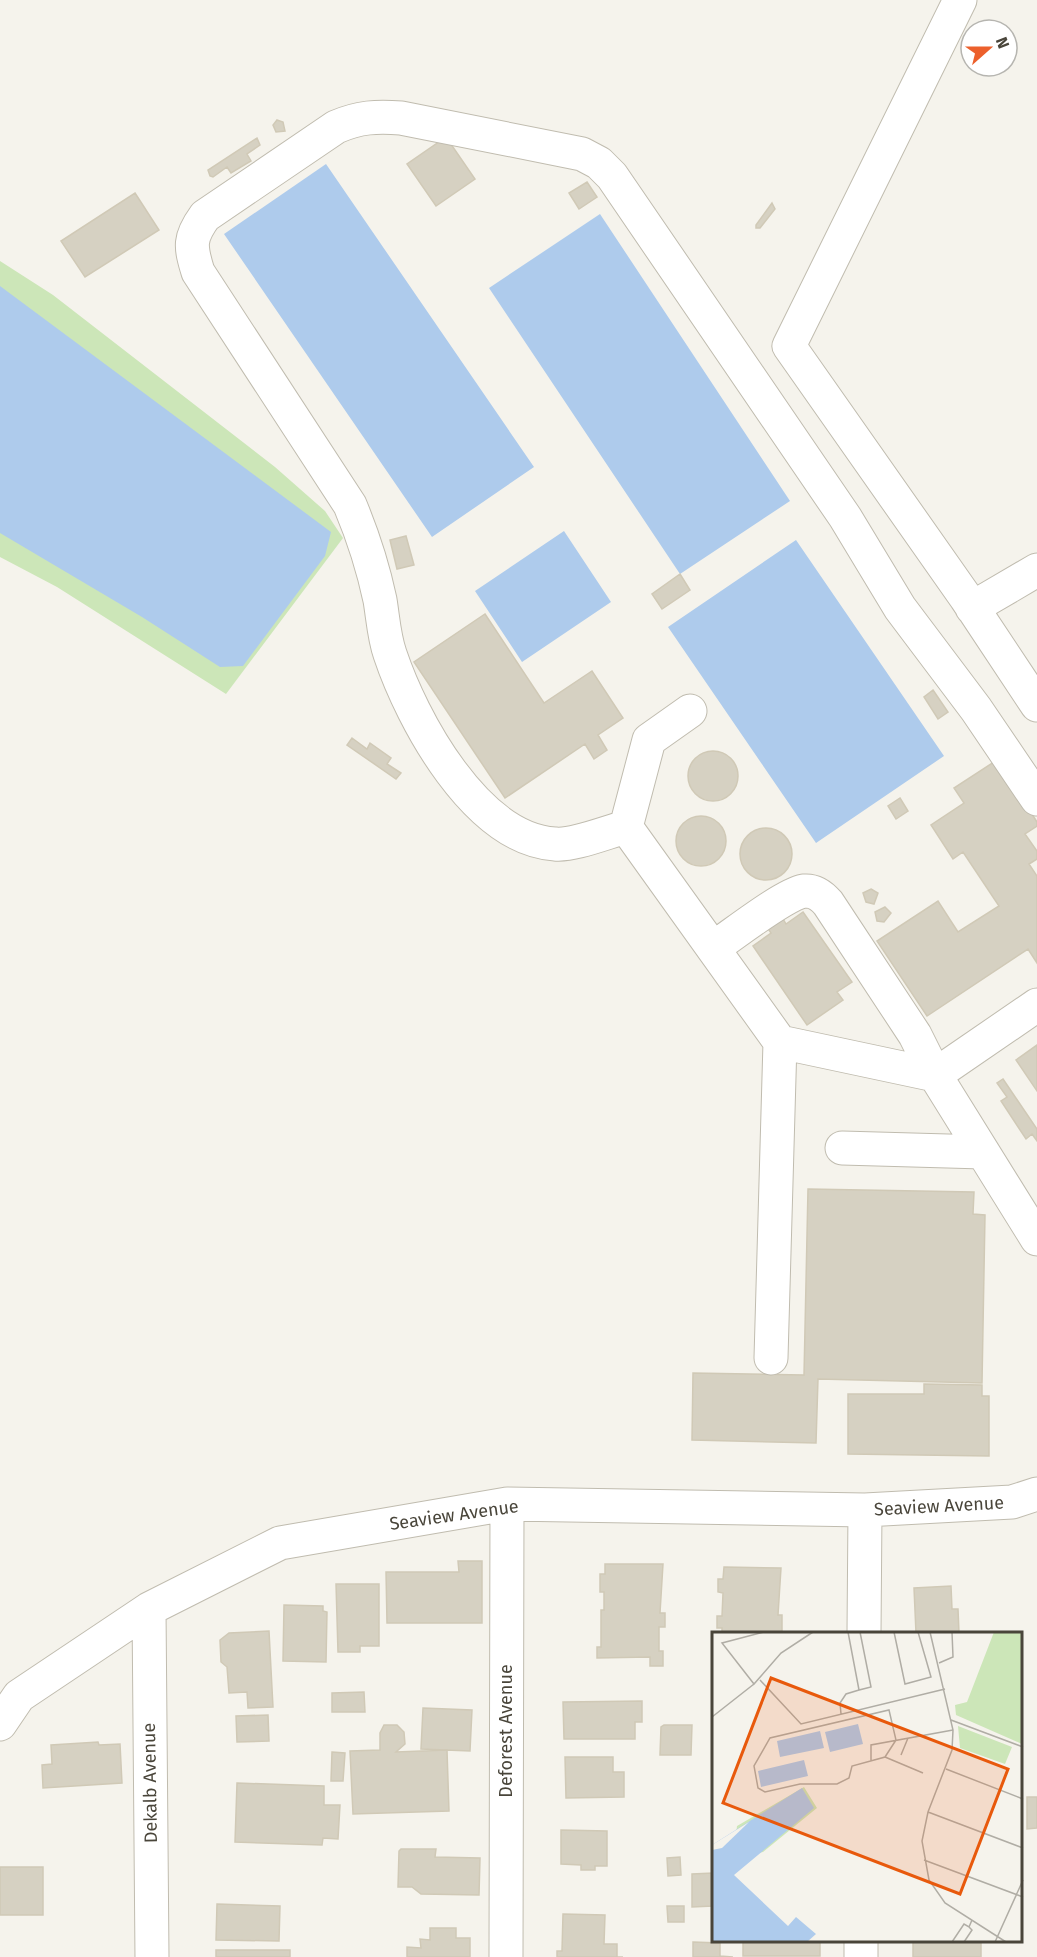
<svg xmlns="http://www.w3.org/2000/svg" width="1037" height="1957" viewBox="0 0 1037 1957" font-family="'Fira Sans',sans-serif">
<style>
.green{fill:#cce6b8}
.water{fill:#aecbec}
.building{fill:#d6d1c2;stroke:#d0c9b6;stroke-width:1.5}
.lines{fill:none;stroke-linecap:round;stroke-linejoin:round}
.minor-casing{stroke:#c0bcaf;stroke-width:35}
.minor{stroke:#fff;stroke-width:33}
.labels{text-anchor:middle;stroke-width:6;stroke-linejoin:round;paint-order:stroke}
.street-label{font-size:18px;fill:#49453a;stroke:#fff}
.inset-road{fill:none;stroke:#b0ada5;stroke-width:1.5}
.view{fill:#e8590c;fill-opacity:0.15;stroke:#e8590c;stroke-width:3}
.inset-edge{fill:none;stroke:#49453a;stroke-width:3}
</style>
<rect width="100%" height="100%" fill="#f5f3ec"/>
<path class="green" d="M 0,261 L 53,295 L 275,467 L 325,511 L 343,538 L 226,694 L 57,587 L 0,557 Z"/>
<path class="water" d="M 326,164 L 534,467 L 432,537 L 224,234 Z
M 600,214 L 790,501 L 680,574 L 489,288 Z
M 0,286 L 331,532 L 325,556 L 243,666 L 220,667 L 142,617 L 0,533 Z
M 564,531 L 611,602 L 522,662 L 475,591 Z
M 796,540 L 944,756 L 816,843 L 668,627 Z"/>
<path class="building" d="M 277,120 L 283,122 L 285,131 L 276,132 L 273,125 Z
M 446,137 L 475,179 L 436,206 L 407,164 Z
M 257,138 L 260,145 L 247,154 L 251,161 L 231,173 L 227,167 L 213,177 L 210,176 L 208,170 Z
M 587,182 L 597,197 L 579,209 L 569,193 Z
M 135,193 L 159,230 L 85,277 L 61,241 Z
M 772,203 L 775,209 L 760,228 L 756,228 L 756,225 Z
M 406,536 L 414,565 L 397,569 L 390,540 Z
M 680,574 L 690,590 L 662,609 L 652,594 Z
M 485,614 L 544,703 L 592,671 L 623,718 L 598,735 L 607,750 L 594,759 L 585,744 L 505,798 L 414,662 Z
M 933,690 L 948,712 L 938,719 L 924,697 Z
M 352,738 L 367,749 L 370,743 L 391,758 L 387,764 L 401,773 L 396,779 L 347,745 Z
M688 776a25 25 0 1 1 50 0a25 25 0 1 1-50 0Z
M 997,760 L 1037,822 L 1037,826 L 1025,834 L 1037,851 L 1037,859 L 1029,864 L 1037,876 L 1037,963 L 1028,949 L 927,1016 L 877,941 L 938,901 L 958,932 L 999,906 L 963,852 L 953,859 L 931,825 L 964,803 L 954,788 Z
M 900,798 L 908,811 L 896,819 L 888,806 Z
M676 841a25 25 0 1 1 50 0a25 25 0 1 1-50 0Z
M740 854a26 26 0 1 1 52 0a26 26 0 1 1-52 0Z
M 871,889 L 878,893 L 874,904 L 866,902 L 863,893 Z
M 885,907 L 891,913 L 884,922 L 877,921 L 875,912 Z
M 803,912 L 852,982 L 837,992 L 843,1000 L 807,1025 L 753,946 L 771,933 L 767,927 L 782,917 L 786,924 Z
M 1037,1045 L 1037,1091 L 1016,1060 Z
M 1003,1079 L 1037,1129 L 1037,1141 L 1032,1134 L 1026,1139 L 1001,1101 L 1007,1097 L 997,1083 Z
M 808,1189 L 974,1192 L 973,1214 L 985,1215 L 982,1383 L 818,1379 L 816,1443 L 692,1440 L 693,1373 L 804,1375 Z
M 924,1384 L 982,1385 L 982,1396 L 989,1396 L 989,1456 L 848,1454 L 848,1394 L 924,1394 Z
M 458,1561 L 482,1561 L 482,1623 L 387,1623 L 386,1572 L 459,1572 Z
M 605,1564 L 663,1564 L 660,1613 L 665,1613 L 665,1627 L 659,1627 L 659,1651 L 663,1651 L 663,1666 L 650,1666 L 650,1657 L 597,1658 L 597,1647 L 601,1647 L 601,1610 L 604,1610 L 604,1592 L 600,1592 L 600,1574 L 605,1574 Z
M 724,1567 L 781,1568 L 778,1615 L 782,1615 L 782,1633 L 722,1633 L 722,1628 L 717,1628 L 717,1616 L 722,1616 L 723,1593 L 718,1592 L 718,1579 L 723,1579 Z
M 336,1584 L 379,1584 L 379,1646 L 360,1646 L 360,1652 L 338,1652 Z
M 951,1586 L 952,1609 L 958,1609 L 959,1633 L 916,1633 L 914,1588 Z
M 284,1605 L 323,1606 L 323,1611 L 327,1612 L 326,1662 L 283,1661 Z
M 269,1631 L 273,1707 L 248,1708 L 247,1692 L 229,1693 L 227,1667 L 221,1662 L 220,1640 L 229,1633 Z
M 364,1692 L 365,1712 L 332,1712 L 332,1693 Z
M 642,1701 L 642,1722 L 635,1722 L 635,1739 L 564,1739 L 563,1702 Z
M 423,1708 L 472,1710 L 470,1751 L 421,1749 Z
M 268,1715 L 269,1741 L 237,1742 L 236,1716 Z
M 384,1725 L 397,1725 L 404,1732 L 405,1744 L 396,1752 L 447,1750 L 449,1811 L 353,1814 L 350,1751 L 380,1750 L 380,1733 Z
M 664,1725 L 692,1725 L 691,1755 L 660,1755 L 661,1727 Z
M 98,1742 L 99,1745 L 120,1744 L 122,1783 L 43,1788 L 42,1765 L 52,1764 L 51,1745 Z
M 332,1752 L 345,1753 L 343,1781 L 331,1781 Z
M 565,1757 L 613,1757 L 613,1772 L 624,1772 L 624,1797 L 566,1798 Z
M 237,1783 L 324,1786 L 324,1805 L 340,1805 L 338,1839 L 323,1838 L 322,1845 L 235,1842 Z
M 1027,1797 L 1037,1797 L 1037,1828 L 1027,1829 Z
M 561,1830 L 607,1831 L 607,1866 L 595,1866 L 595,1870 L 581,1870 L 581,1865 L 561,1864 Z
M 401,1849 L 436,1849 L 435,1857 L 480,1858 L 479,1895 L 421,1894 L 412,1887 L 398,1887 L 399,1851 Z
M 680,1857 L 681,1875 L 668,1876 L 667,1858 Z
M 0,1867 L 43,1867 L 43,1915 L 0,1915 Z
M 713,1873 L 713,1906 L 692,1907 L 692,1874 Z
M 217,1904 L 280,1906 L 279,1941 L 216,1940 Z
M 667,1906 L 684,1906 L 684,1922 L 668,1922 Z
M 563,1914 L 605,1915 L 604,1944 L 617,1944 L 617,1957 L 623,1957 L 557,1957 L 557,1951 L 562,1951 Z
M 430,1928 L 456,1928 L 456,1938 L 470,1938 L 470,1957 L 407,1957 L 407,1947 L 421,1948 L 420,1939 L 430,1940 Z
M 743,1940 L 820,1940 L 820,1956 L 743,1956 Z
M 913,1940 L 981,1940 L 981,1957 L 913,1957 Z
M 693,1942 L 720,1943 L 720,1956 L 733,1957 L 693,1957 Z
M 216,1950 L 290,1950 L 290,1957 L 216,1957 Z"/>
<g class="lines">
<g class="minor-casing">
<path id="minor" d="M 960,0 L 789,346 L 966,598 L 1037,705
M 972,608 L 1037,570
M 626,827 C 607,832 573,846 555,844 C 476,839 412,720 390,654 C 384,637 383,618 380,600 C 373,567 363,536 350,505 L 198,272 C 190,246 189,238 205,216 L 336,127 C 359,117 377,116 401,118 L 582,154 L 599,163 L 612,176 L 845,517 L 900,608 L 976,709 L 1037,799
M 626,827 L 780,1042 L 935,1075 L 1037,1005
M 626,827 L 649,740 L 690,711
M 713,948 C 733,935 783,895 804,891 C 815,890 822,896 828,903 L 915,1035 L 935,1075 L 1037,1239
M 842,1148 L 983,1152
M 771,1358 L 780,1042
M 149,1609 L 152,1957
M 864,1633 L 865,1510
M 0,1724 L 19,1696 L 149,1609 L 280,1543 L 507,1504 L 865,1510 L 1012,1502 L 1037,1494
M 506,1957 L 507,1504
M 861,1957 L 861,1940"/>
</g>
<use href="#minor" class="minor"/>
</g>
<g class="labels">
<g class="street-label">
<text transform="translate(939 1506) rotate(-3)" y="6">Seaview Avenue</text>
<text transform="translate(454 1515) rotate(-8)" y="6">Seaview Avenue</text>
<text transform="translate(506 1731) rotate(-90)" y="6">Deforest Avenue</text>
<text transform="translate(150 1783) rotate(-91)" y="6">Dekalb Avenue</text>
</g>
</g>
<g transform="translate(712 1632)">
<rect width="310" height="310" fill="#f5f3ec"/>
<path d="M 282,0 L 310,0 L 310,112 L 244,83 L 243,73 L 255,70 ZM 246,94 L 300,115 L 293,132 L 248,116 ZM 92,155 L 105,176 L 51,220 L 38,223 L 24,203 L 25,194 Z" fill="#cce6b8"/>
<path d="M 146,92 L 151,112 L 118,120 L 113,100 ZM 108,99 L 112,116 L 68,125 L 65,109 ZM 92,128 L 96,144 L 49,155 L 46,139 ZM 90,156 L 102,176 L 22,243 L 76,294 L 84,285 L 104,302 L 95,310 L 0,310 L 0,213 Z" fill="#aecbec"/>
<path d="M 37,190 L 10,216 L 0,218 L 0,213 Z" fill="#f5f3ec"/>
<path class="inset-road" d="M 52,0 L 10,11 L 42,52 L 69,21 L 101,0M 136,0 L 147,58 L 159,55 L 148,0M 182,0 L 193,52 L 219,45 L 206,0M 218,0 L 241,98 L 240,118 L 216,180 L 210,209 L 217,248 L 233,271 L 294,310M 227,31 L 241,25 L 240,0M 48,48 L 89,92 L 233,57M 177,78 L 184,108 L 173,125 L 140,134 L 137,146 L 125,152 L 88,152 L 53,160 L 46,156 L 42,134 L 58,106 ZM 129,82 L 128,71 L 134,62 L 147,58M 0,85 L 42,52M 239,88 L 311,115M 189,123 L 196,106M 173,125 L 211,141M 159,129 L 159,113 L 241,98M 234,137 L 311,167M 216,180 L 311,216M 212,228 L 311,265M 240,310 L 252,292 L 257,295 L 260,288M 252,310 L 260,298 L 257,295M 283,310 L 311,248"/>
<path class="view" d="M 59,46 L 296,137 L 248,262 L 11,171 Z"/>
<rect width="310" height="310" class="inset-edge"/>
</g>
<g transform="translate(989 48) rotate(69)"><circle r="28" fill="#ffffff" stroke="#b6b5b0" stroke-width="1.5"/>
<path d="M0-4.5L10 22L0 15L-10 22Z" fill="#ec602c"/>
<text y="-9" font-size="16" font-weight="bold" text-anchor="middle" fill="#49453a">N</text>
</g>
</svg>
